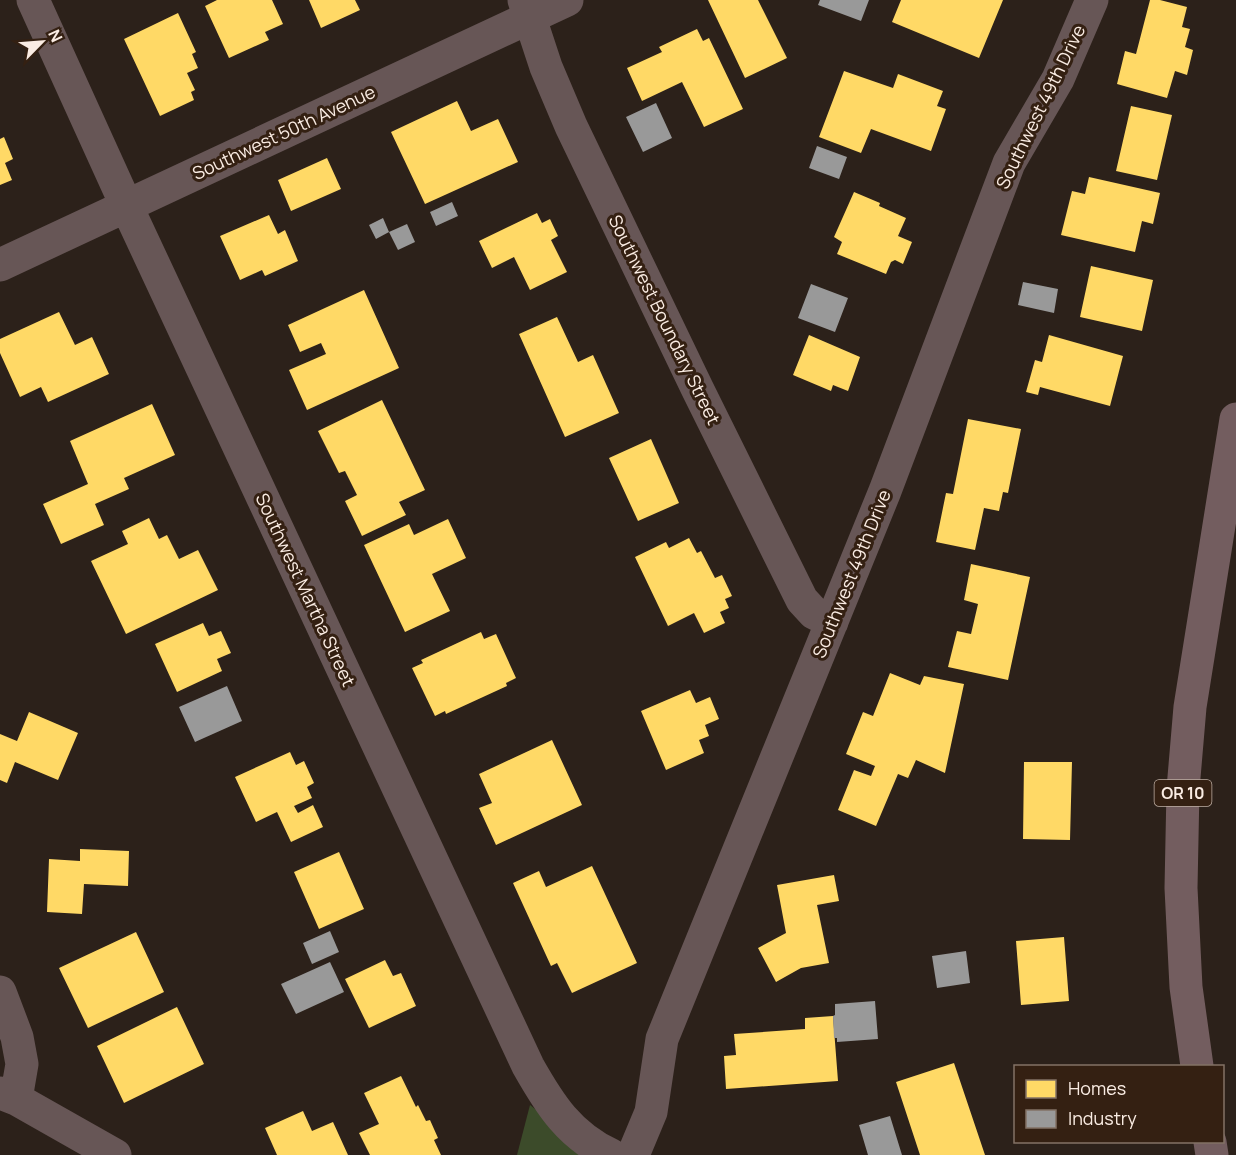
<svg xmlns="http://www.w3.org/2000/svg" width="1236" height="1155" viewBox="0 0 1236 1155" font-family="Manrope,sans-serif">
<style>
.green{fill:#3c4b2a}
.homes{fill:#ffd966}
.industry{fill:#999}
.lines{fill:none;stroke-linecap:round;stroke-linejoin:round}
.minor{stroke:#675656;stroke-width:33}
.major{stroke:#735d5f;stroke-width:33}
.labels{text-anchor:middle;stroke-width:6;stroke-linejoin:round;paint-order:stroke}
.shield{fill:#342012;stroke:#bfafa4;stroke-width:1.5}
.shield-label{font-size:16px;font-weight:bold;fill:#faece3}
.street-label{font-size:18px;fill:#faece3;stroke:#342012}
</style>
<rect width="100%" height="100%" fill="#2c211a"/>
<path class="green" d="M 530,1105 L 570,1136 L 588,1155 L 517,1155 Z"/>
<path class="homes" d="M 217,0 L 272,0 L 283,24 L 265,32 L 269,40 L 229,58 L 205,6 Z
M 309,0 L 355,0 L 360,10 L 321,28 Z
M 708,0 L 758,0 L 787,58 L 745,78 Z
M 901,0 L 1003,0 L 979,58 L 892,22 Z
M 1150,0 L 1160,0 L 1187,7 L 1182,27 L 1190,29 L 1185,47 L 1193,50 L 1187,75 L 1175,71 L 1167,98 L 1117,84 L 1125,51 L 1136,54 Z
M 178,13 L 196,52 L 192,54 L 198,68 L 187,73 L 195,90 L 191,92 L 194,100 L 160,116 L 124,39 Z
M 697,29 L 703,41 L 709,38 L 743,109 L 704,127 L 682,82 L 642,101 L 627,68 L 662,52 L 659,47 Z
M 844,71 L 893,88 L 898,74 L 943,91 L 937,106 L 946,109 L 931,151 L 871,129 L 861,153 L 819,137 Z
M 457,101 L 471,131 L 498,119 L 518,162 L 425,204 L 391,132 Z
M 1131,106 L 1172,115 L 1157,180 L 1116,171 Z
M 4,137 L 13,159 L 5,163 L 12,180 L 0,185 L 0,139 Z
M 327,158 L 341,189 L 291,211 L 278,180 Z
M 1089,177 L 1160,193 L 1153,224 L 1142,221 L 1135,252 L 1061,235 L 1072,191 L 1085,194 Z
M 854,192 L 880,203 L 879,206 L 906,218 L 898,236 L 912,242 L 903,264 L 895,260 L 891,262 L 886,274 L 837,254 L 842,242 L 834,237 Z
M 537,213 L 542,223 L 550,219 L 558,236 L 551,240 L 567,272 L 530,290 L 514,257 L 492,268 L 479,241 Z
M 269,215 L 278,234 L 285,230 L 298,261 L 265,276 L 262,270 L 240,280 L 220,236 Z
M 1091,266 L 1153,280 L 1142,331 L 1080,317 Z
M 364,290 L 399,368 L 307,410 L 289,370 L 326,354 L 321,343 L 300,352 L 288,325 Z
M 59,312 L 75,345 L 92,337 L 109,374 L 48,402 L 41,387 L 20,397 L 0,353 L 0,339 Z
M 557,317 L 578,362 L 593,355 L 619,413 L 565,437 L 519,334 Z
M 809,335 L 860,357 L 848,391 L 833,385 L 831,391 L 793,375 Z
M 1049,335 L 1123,356 L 1110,406 L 1040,387 L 1038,395 L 1026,392 L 1035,360 L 1042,362 Z
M 382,400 L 425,490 L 399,502 L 406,515 L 362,536 L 345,501 L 357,495 L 345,471 L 339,473 L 318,431 Z
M 152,404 L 175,455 L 124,478 L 129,489 L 95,504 L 104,525 L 61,544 L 43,504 L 88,484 L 70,441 Z
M 968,419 L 1021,429 L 1008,493 L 1003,492 L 999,511 L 984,508 L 975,550 L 936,542 L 946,493 L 953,494 Z
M 651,439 L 679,503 L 638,521 L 609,458 Z
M 149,518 L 159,539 L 167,535 L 179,559 L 198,550 L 218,590 L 126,634 L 91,561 L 128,544 L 122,531 Z
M 448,519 L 466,558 L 432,574 L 450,611 L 405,632 L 364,545 L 409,524 L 414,535 Z
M 689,538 L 697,553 L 701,551 L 715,578 L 722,575 L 732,596 L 725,599 L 729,608 L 720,612 L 725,623 L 704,633 L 694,613 L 668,626 L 635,557 L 666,542 L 669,548 Z
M 971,564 L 1030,577 L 1008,680 L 948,667 L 957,631 L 971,634 L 978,604 L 964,600 Z
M 203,623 L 209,636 L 221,631 L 231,653 L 217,659 L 222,671 L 177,692 L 155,644 Z
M 481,632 L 484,639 L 496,634 L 516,678 L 506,683 L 507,686 L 446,714 L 445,711 L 435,716 L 412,668 L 423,663 L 421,660 Z
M 890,673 L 920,685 L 924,676 L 964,684 L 945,773 L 916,760 L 908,778 L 898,774 L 876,826 L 838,810 L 854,770 L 871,776 L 875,766 L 846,754 L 863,712 L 873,716 Z
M 690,690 L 696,703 L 710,697 L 719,719 L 705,725 L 709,736 L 699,740 L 704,753 L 666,770 L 641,711 Z
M 29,712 L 78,733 L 58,780 L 15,762 L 7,783 L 0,780 L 0,734 L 17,741 Z
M 552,740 L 582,805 L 496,845 L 479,808 L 492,803 L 479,774 Z
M 290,752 L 296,765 L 304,761 L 314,783 L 307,787 L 312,798 L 294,806 L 298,813 L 313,805 L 323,827 L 291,842 L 277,812 L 256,822 L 235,777 Z
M 1024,762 L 1072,762 L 1070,840 L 1023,839 Z
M 80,849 L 129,851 L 128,886 L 84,884 L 82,914 L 47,912 L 49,859 L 80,861 Z
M 339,852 L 364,909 L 319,929 L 294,872 Z
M 592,866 L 637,963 L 572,993 L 557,963 L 551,966 L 513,883 L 539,871 L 546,887 Z
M 834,875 L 839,901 L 817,905 L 829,963 L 801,968 L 776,982 L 758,948 L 786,933 L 777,885 Z
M 136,932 L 164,992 L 88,1028 L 59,968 Z
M 1064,937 L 1069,1001 L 1021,1005 L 1016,941 Z
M 385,960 L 393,976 L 401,973 L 416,1006 L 369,1028 L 345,979 Z
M 177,1007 L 204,1064 L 124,1103 L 97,1046 Z
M 833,1016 L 838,1081 L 726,1089 L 724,1056 L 736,1055 L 734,1034 L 805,1029 L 805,1018 Z
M 954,1063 L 985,1155 L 920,1155 L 896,1082 Z
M 401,1076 L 416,1107 L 418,1105 L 426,1121 L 430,1120 L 438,1138 L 434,1140 L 441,1155 L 370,1155 L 359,1133 L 379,1124 L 364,1093 Z
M 303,1111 L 312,1131 L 333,1122 L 348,1155 L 277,1155 L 265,1128 Z"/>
<path class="industry" d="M 820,0 L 869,0 L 861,21 L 818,5 Z
M 656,103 L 672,138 L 643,152 L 626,117 Z
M 817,146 L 847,157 L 839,179 L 809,168 Z
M 452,202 L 458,216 L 436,226 L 430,212 Z
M 383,218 L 389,232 L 376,239 L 369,225 Z
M 407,224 L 415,242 L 398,250 L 389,232 Z
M 1023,282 L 1058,289 L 1054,313 L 1018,305 Z
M 811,284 L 848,298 L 835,332 L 798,318 Z
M 227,686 L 242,721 L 195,742 L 179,707 Z
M 330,931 L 339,952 L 312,964 L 303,943 Z
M 966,951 L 970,983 L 937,988 L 932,956 Z
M 330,962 L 344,992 L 296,1014 L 281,984 Z
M 875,1001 L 878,1039 L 837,1042 L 837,1038 L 834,1038 L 833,1016 L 835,1015 L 835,1004 Z
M 890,1116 L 902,1155 L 868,1155 L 859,1125 Z"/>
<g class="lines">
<path class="minor" d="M 33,0 L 127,207 L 528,1066 C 550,1105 569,1135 611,1155
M 524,0 L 546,67 L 571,126 L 697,388 L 802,600 L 814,613 L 832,622
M 0,265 L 567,0
M 0,992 L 17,1037 L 22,1064 L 16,1099
M 0,1093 L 16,1099 L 115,1155
M 633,1155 L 651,1112 L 662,1039 L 885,491 L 1009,163 L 1058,79 L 1092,0"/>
<path class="major" d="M 1197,1066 L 1186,987 L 1181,888 L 1183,789 L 1190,707 L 1236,419
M 1210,1142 L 1212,1155"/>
</g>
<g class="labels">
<rect class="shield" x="1154.5" y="780" width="57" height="26" rx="4.5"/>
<g class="shield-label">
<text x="1183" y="799">OR 10</text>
</g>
<g class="street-label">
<text transform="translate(1041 107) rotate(-64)" y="6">Southwest 49th Drive</text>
<text transform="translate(284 133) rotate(-25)" y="6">Southwest 50th Avenue</text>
<text transform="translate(664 320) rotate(64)" y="6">Southwest Boundary Street</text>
<text transform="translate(852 574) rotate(-68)" y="6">Southwest 49th Drive</text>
<text transform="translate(305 590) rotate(65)" y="6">Southwest Martha Street</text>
</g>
</g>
<rect x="1014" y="1065" width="210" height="78" fill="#342012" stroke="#837266" stroke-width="1.5"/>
<rect x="1026" y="1080" width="30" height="18" fill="#ffd966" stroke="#837266" stroke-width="1.5"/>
<text x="1068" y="1095" font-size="18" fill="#faece3">Homes</text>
<rect x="1026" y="1110" width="30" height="18" fill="#999999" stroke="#837266" stroke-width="1.5"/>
<text x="1068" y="1125" font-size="18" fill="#faece3">Industry</text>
<g transform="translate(42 42) rotate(65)" stroke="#342012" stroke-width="4.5" paint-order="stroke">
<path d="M0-4.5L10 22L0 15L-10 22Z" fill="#faece3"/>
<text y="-9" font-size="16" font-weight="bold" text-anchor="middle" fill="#faece3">N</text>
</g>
</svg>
